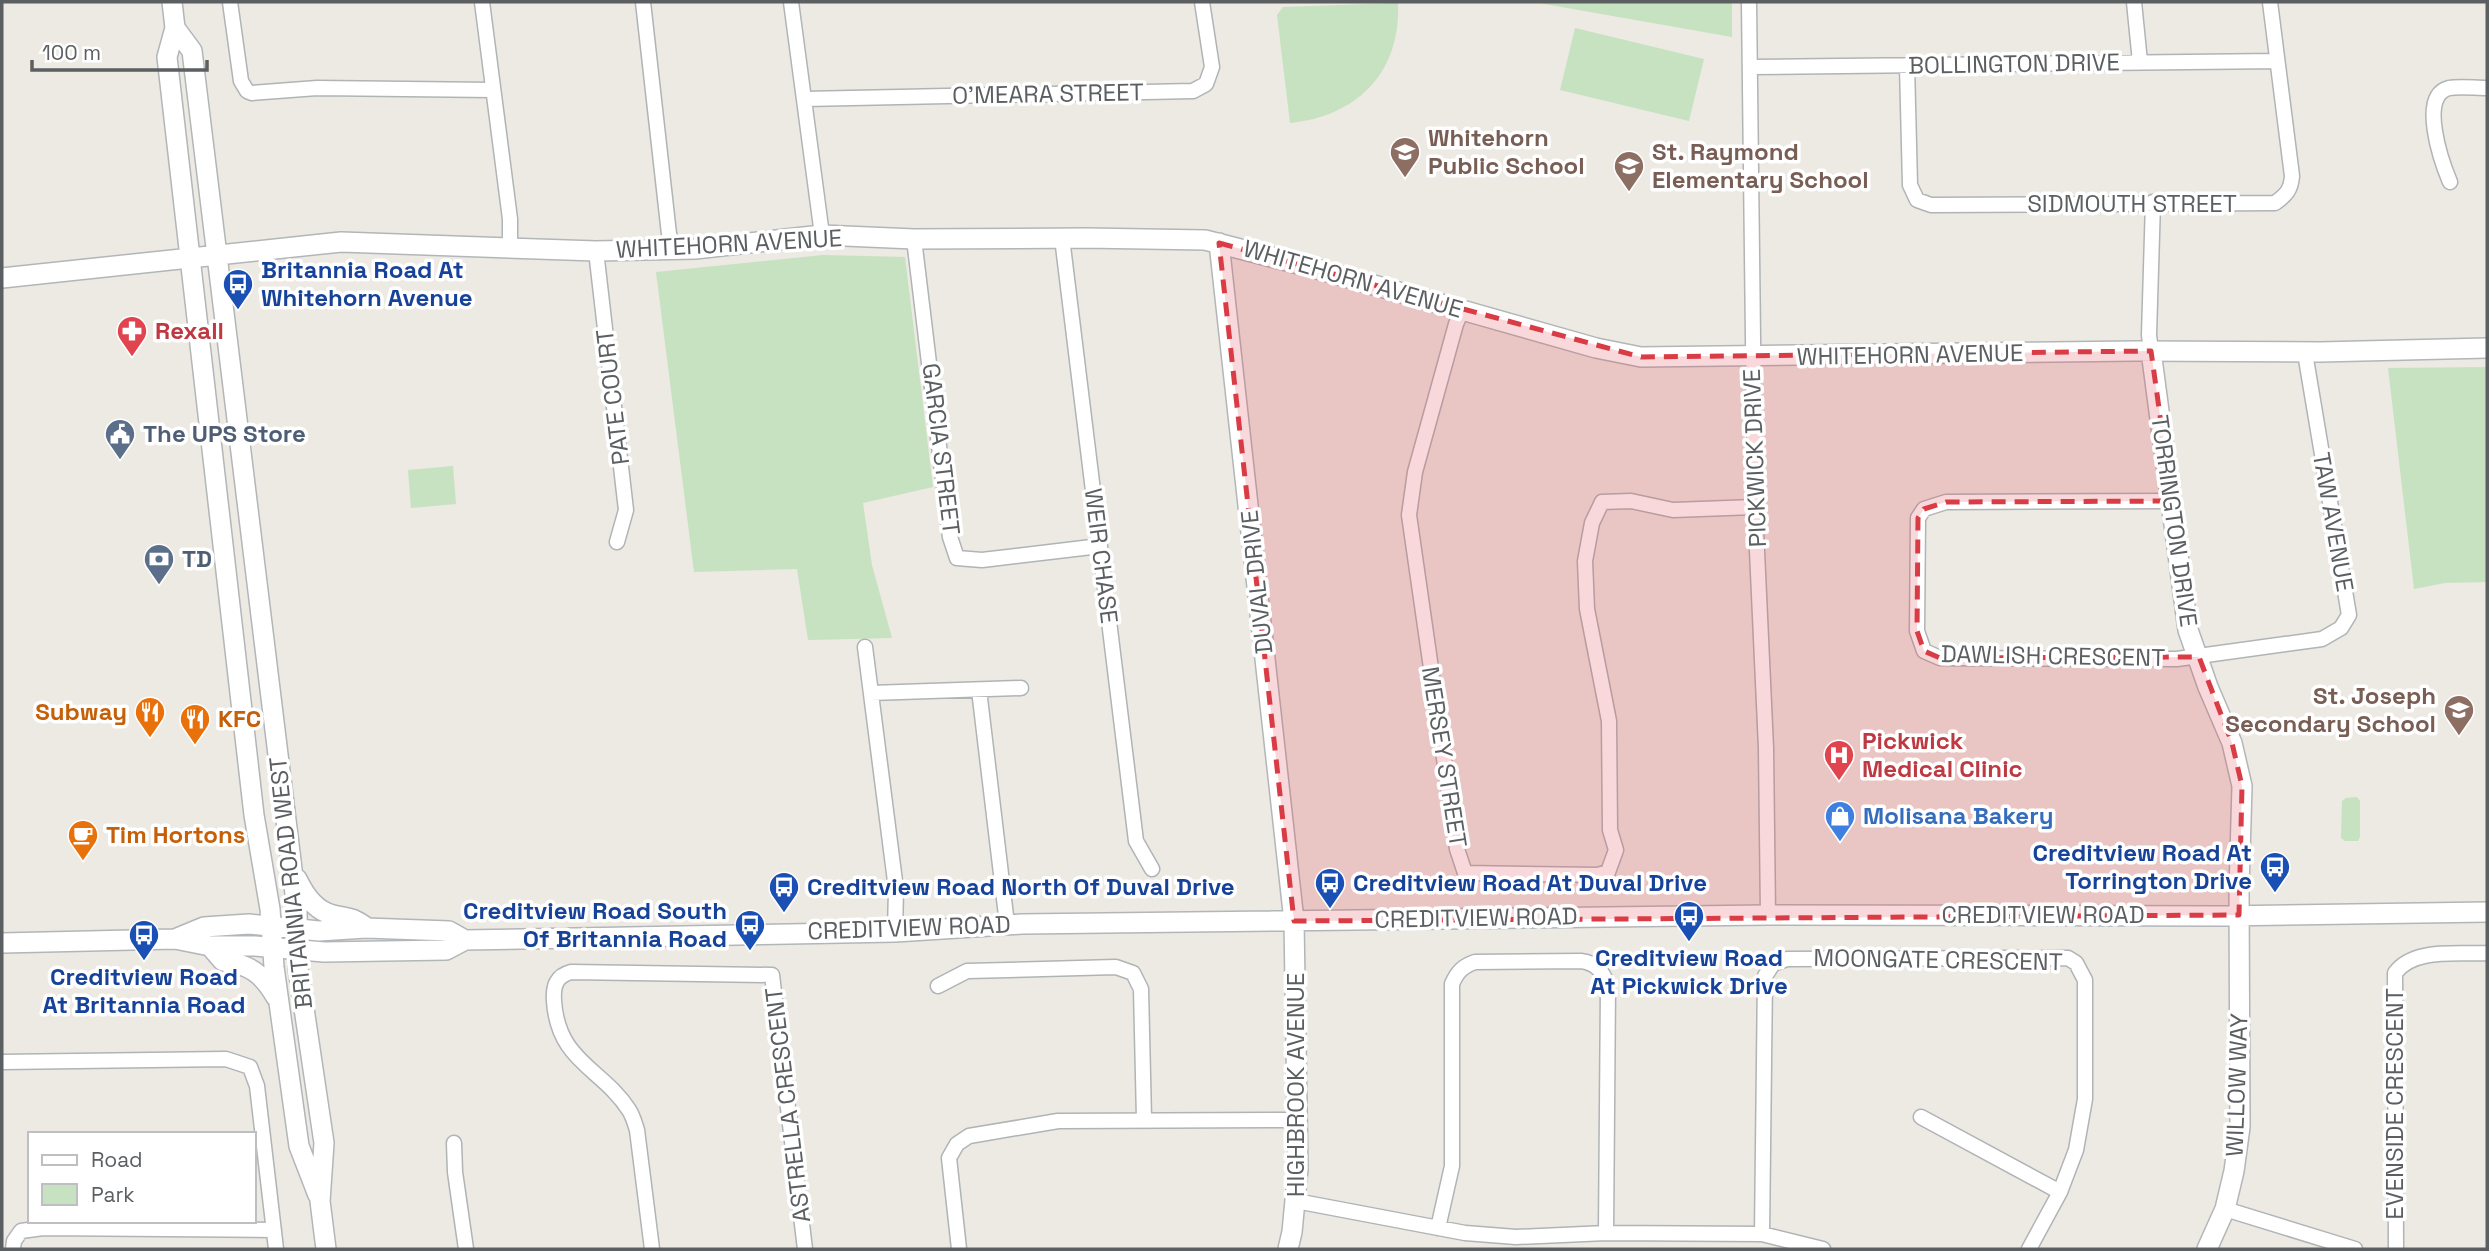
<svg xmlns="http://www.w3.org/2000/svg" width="2489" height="1251" viewBox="0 0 2489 1251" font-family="'Space Grotesk',sans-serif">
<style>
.green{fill:#c6e2c1}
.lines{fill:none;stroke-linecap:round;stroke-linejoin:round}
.street-casing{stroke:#b0b4b7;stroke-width:17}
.secondary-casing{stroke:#b2b6b9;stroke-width:22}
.street{stroke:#fff;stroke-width:14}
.secondary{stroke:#fff;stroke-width:19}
.marked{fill:#da3c46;fill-opacity:0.2;stroke:#da3c46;stroke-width:5;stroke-dasharray:14 9;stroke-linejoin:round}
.labels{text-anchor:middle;stroke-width:7;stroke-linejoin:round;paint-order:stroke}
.street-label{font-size:24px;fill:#5b5f62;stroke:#fff}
.education-label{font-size:24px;font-weight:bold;fill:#785e54;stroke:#fff;text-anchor:start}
.transit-label{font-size:24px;font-weight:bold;fill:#164399;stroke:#fff;text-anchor:start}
.health-label{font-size:24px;font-weight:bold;fill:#be3a42;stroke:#fff;text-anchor:start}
.service-label{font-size:24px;font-weight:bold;fill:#4e5e75;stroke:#fff;text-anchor:start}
.food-label{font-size:24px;font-weight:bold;fill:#c56008;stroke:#fff;text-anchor:start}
.shop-label{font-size:24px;font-weight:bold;fill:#366cbe;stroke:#fff;text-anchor:start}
</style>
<rect width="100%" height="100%" fill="#ede9e3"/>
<path class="green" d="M 1533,2 L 1732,2 L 1732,37 Z
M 1398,3 C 1401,72 1358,116 1290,123 L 1277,15 L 1283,7 Z
M 1575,28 L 1704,59 L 1689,121 L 1560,90 Z
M 823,255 L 905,257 L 933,487 L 863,503 L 872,565 L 892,638 L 808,640 L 797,569 L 694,572 L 656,272 Z
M 2487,367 L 2487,582 L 2445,583 L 2414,589 L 2388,368 Z
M 453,466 L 456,504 L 411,508 L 408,470 Z
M 2357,797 L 2360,801 L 2360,837 L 2358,841 L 2345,841 L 2341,838 L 2342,801 L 2346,798 Z"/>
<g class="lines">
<g class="street-casing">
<path id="street" d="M 230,2 L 241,81 L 247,91 L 252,93 L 317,88 L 493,90
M 482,2 L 510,219 L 510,247
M 643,2 L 669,234 L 675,250
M 791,2 L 822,235
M 1749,2 L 1755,507 L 1766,748 L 1768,915
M 2134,2 L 2140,62
M 1907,65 L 1910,185 L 1917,200 L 1931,205 L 2275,203 C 2286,195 2291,190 2292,176 L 2270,2
M 1750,67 L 2277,61
M 804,99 L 1193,91 L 1206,84 L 1212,67 L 1202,2
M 2450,182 C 2442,163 2418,96 2449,88 C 2460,86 2475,88 2487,88
M 1062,238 L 1136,841 L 1152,869
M 914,239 L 950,537 L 957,558 L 982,560 L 1100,546
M 596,251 L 626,510 L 617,542
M 1462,310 L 1456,324 L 1415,472 L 1409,515 L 1457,849 L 1465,873 L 1598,875 L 1608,872 L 1616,850 L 1610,830 L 1609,721 L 1587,609 L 1585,561 L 1592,523 L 1602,502 L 1631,501 L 1673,510 L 1755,507
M 2151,351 L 2149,335 L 2153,202
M 2172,501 L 1946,502 L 1924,509 L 1918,518 L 1917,631 L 1924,651 L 1940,658 L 2177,659 L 2322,639 L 2341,628 L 2349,615 L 2305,353
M 865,647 L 896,889 L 895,932
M 979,690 L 1007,924
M 871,693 L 1021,688
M 938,986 L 967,971 L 1116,967 L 1133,973 L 1141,989 L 1144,1119
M 2,1062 L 226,1059 L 250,1067 L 257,1086 L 276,1249
M 1921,1117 L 2060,1192
M 454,1143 L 455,1172 L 466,1249
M 1296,1201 L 1465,1233 L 1516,1237 L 1606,1233 L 1762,1234 L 1823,1249
M 2225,1209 L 2355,1249
M 1438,1228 L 1452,1166 L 1452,984 C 1457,972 1463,966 1475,962 L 1581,961 C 1597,963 1603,972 1608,986 L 1606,1233
M 1762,1234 L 1765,976 L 1773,964 L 1787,959 L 2068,958 L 2076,963 L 2085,980 L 2085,1099 L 2076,1150 L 2060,1192 L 2029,1249
M 13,1249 L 14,1241 L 21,1231 L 43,1228 L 274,1230
M 652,1249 L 637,1130 C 635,1124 633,1116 629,1110 C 602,1068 558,1062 554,1001 C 553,986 556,976 571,972 L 772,975 L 805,1249
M 959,1249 L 949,1158 L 957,1144 L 969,1136 L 1058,1121 L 1298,1120
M 2396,1249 L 2395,973 C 2414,947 2458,955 2487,953"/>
</g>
<g class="secondary-casing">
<path id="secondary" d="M 172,2 L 175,28 L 167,57 L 254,815 L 270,909 L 274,967 L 299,1146 L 318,1195
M 175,28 L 192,51 L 297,910 L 298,968 L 324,1143 L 320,1201 L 326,1249
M 1219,243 L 1294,921 L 1298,1169 L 1292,1232 L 1288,1249
M 2,278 L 341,242 L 596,251 L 695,249 L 822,235 L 914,239 L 1086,238 L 1205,240 L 1303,265 L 1596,348 L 1641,357 L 2136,351 L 2320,352 L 2487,348
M 2151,351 L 2188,630 L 2208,687 L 2232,743 L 2242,786 L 2239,889 L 2240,1127 L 2234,1171 L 2225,1209 L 2207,1249
M 297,879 C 304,894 316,911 333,915 C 350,919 350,916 366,927
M 175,939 L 204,927 L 249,924 L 319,931 L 366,928 L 449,931 L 465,940
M 2,943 L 175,939 L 210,946 L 255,946 L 324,952 L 446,950 L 465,940 L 895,932 L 1022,924 L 1768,915 L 2221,916 L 2487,912
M 210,946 L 223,961 C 249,964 263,974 276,997"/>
</g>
<use href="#street" class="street"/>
<use href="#secondary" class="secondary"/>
</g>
<path class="marked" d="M 1219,243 L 1641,357 L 2151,351 L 2172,501 L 1946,502 L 1924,509 L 1918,518 L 1917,631 L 1924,651 L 1940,658 L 2199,657 L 2232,743 L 2242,786 L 2239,915 L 1294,921 Z"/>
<defs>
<g id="school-pin" transform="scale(1.575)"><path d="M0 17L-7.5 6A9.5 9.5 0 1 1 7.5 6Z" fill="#8d6e63" stroke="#fff"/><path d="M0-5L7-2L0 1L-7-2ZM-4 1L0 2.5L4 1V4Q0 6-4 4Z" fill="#fff"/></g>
<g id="bus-pin" transform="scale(1.575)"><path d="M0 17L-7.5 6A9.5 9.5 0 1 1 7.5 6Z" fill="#1a4fb4" stroke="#fff"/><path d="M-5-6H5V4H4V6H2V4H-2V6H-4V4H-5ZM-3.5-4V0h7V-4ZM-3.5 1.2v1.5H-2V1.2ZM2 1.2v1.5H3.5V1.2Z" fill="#fff"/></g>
<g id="pharmacy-pin" transform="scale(1.575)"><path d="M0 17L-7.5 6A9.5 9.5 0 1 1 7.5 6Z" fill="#e0444e" stroke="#fff"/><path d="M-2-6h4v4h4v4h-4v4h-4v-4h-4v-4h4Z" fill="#fff"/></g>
<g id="civic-pin" transform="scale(1.575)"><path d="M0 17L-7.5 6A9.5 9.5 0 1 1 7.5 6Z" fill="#5c6f8a" stroke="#fff"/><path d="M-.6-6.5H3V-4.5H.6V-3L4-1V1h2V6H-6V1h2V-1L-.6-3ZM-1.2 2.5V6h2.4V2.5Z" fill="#fff"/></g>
<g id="bank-pin" transform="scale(1.575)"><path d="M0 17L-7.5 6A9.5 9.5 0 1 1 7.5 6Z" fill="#5c6f8a" stroke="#fff"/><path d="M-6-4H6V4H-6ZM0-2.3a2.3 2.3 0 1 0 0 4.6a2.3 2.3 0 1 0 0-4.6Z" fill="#fff"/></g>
<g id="restaurant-pin" transform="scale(1.575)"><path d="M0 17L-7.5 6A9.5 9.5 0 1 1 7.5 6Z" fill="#e8710a" stroke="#fff"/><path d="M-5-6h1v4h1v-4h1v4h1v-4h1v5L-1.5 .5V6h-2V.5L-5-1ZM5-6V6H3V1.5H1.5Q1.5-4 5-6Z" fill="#fff"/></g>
<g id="hospital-pin" transform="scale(1.575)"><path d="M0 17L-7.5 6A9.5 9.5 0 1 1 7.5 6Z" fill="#e0444e" stroke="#fff"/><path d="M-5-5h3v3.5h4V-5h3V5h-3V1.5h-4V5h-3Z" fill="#fff"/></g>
<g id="shop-pin" transform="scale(1.575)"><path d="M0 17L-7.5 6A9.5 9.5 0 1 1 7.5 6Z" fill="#3f7fe0" stroke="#fff"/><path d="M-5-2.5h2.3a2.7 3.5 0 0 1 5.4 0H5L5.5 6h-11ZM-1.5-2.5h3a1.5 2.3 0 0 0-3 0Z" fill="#fff"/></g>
<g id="cafe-pin" transform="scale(1.575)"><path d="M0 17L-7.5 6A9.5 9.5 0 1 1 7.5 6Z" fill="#e8710a" stroke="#fff"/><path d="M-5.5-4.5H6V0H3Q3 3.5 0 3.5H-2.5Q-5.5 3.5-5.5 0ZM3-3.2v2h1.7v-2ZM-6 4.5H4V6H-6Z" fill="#fff"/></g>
</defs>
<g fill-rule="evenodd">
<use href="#school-pin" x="1405" y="152"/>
<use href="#school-pin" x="1629" y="166"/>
<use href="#bus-pin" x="238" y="284"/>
<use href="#pharmacy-pin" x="132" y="331"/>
<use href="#civic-pin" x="120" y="434"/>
<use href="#bank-pin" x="159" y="559"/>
<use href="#school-pin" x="2459" y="710"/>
<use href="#restaurant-pin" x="150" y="712"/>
<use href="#restaurant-pin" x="195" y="719"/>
<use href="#hospital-pin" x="1839" y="755"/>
<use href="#shop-pin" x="1840" y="816"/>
<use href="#cafe-pin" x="83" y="835"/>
<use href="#bus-pin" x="2275" y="867"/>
<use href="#bus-pin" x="1330" y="883"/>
<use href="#bus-pin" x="784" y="887"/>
<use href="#bus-pin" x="1689" y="916"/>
<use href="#bus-pin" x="750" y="925"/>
<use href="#bus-pin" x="144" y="935"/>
</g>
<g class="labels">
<g class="street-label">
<text transform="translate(2014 64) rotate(-1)" y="8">BOLLINGTON DRIVE</text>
<text transform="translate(1048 94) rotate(-1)" y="8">O'MEARA STREET</text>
<text x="2132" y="212">SIDMOUTH STREET</text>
<text transform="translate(729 244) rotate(-3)" y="8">WHITEHORN AVENUE</text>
<text transform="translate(1353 279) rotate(16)" y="8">WHITEHORN AVENUE</text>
<text transform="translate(1910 355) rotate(-1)" y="8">WHITEHORN AVENUE</text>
<text transform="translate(613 397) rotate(-97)" y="8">PATE COURT</text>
<text transform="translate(941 449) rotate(83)" y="8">GARCIA STREET</text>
<text transform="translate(1755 458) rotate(-92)" y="8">PICKWICK DRIVE</text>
<text transform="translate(2174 521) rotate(82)" y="8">TORRINGTON DRIVE</text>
<text transform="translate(2333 522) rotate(80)" y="8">TAW AVENUE</text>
<text transform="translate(1101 556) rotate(83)" y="8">WEIR CHASE</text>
<text transform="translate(1257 582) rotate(-96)" y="8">DUVAL DRIVE</text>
<text transform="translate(2053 656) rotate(1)" y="8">DAWLISH CRESCENT</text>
<text transform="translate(1444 757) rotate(81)" y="8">MERSEY STREET</text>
<text transform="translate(291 883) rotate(-96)" y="8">BRITANNIA ROAD WEST</text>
<text x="2043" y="923">CREDITVIEW ROAD</text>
<text transform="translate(1476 918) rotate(-1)" y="8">CREDITVIEW ROAD</text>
<text transform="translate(909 928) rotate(-2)" y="8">CREDITVIEW ROAD</text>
<text transform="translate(1938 960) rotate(1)" y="8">MOONGATE CRESCENT</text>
<text transform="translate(1296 1085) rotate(-90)" y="8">HIGHBROOK AVENUE</text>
<text transform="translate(2237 1085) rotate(-88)" y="8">WILLOW WAY</text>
<text transform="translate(2395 1104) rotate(-90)" y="8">EVENSIDE CRESCENT</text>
<text transform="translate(788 1105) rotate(-97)" y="8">ASTRELLA CRESCENT</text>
</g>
<g class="education-label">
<text x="1428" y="146">Whitehorn<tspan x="1428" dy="28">Public School</tspan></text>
<text x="1652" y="160">St. Raymond<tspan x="1652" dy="28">Elementary School</tspan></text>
<text x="2436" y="704" text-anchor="end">St. Joseph<tspan x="2436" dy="28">Secondary School</tspan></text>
</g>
<g class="transit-label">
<text x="261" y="278">Britannia Road At<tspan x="261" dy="28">Whitehorn Avenue</tspan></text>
<text x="2252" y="861" text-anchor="end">Creditview Road At<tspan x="2252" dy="28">Torrington Drive</tspan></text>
<text x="1353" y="891">Creditview Road At Duval Drive</text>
<text x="807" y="895">Creditview Road North Of Duval Drive</text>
<text x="727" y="919" text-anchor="end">Creditview Road South<tspan x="727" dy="28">Of Britannia Road</tspan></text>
<text x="1689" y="966" text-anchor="middle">Creditview Road<tspan x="1689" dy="28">At Pickwick Drive</tspan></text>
<text x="144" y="985" text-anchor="middle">Creditview Road<tspan x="144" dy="28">At Britannia Road</tspan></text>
</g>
<g class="health-label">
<text x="155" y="339">Rexall</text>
<text x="1862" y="749">Pickwick<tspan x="1862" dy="28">Medical Clinic</tspan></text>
</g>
<g class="service-label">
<text x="143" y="442">The UPS Store</text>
<text x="182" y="567">TD</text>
</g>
<g class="food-label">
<text x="127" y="720" text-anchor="end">Subway</text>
<text x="218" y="727">KFC</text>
<text x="106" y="843">Tim Hortons</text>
</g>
<g class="shop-label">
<text x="1863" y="824">Molisana Bakery</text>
</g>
</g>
<rect width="2489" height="1251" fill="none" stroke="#5b5f62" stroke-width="7"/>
<rect x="28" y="1132" width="228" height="91" fill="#ffffff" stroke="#bdbfc0" stroke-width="2"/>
<rect x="42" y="1155" width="35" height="10" fill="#ffffff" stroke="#bdbfc0" stroke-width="2"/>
<text x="91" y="1167" font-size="21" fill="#5b5f62">Road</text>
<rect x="42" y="1184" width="35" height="21" fill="#c6e2c1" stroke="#bdbfc0" stroke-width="2"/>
<text x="91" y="1202" font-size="21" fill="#5b5f62">Park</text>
<path d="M32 60v10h175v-10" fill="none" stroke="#5b5f62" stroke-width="3.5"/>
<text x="42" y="60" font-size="21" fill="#5b5f62" stroke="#ffffff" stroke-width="5" paint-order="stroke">100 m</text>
</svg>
